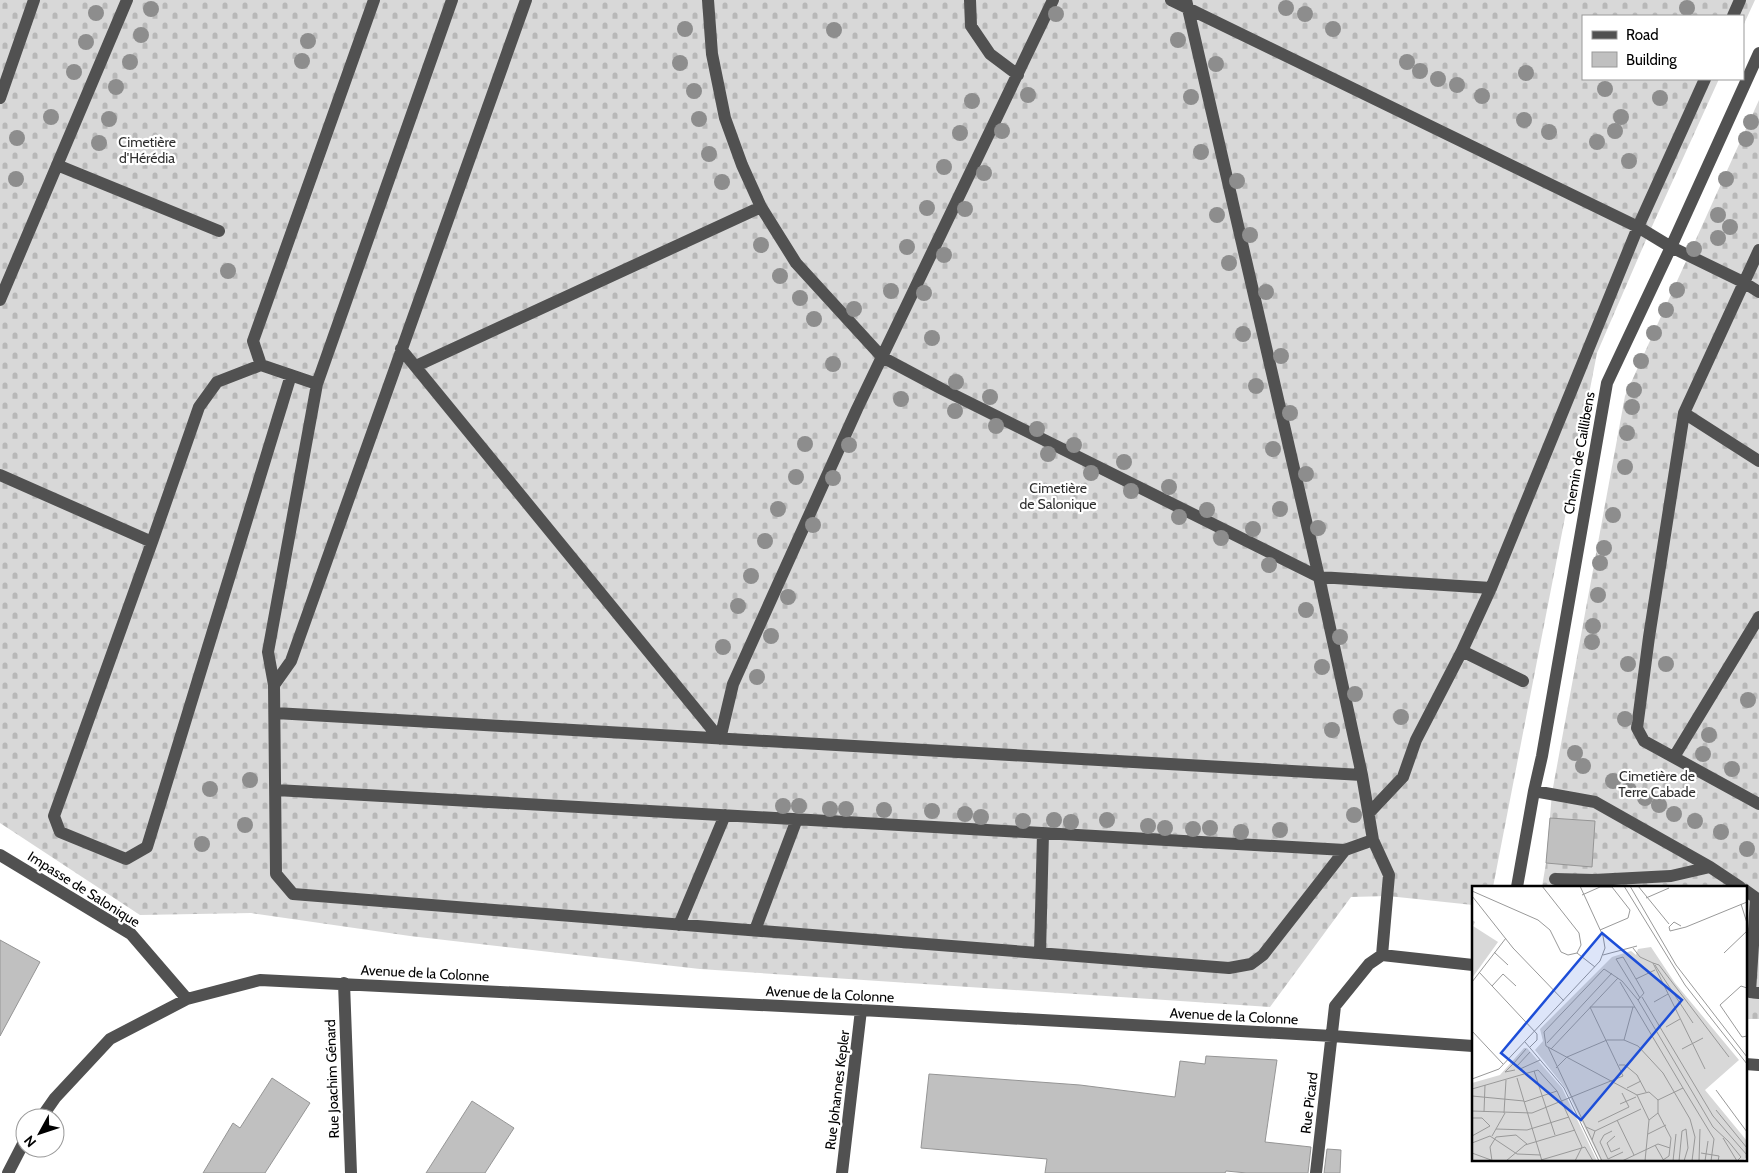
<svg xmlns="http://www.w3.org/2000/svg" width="1759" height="1173" viewBox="0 0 1759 1173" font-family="Cabin,sans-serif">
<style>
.cemetery{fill:url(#cemetery-stones)}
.building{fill:#c0c0c0;stroke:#959595}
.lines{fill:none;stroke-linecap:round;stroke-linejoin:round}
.minor{stroke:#515151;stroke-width:12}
.tree{fill:#8d8d8d}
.labels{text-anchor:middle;stroke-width:4.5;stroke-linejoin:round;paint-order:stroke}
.park-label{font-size:14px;fill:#2f2f2f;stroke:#fff}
.street-label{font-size:14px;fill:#000;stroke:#fff}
.inset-road{fill:none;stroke:#999;stroke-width:1}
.view{fill:#1d4ed8;fill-opacity:0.15;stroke:#1d4ed8;stroke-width:2.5}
.inset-edge{fill:none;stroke:#000;stroke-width:2.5}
</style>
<defs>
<pattern id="cemetery-stones" width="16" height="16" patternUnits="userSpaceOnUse" patternTransform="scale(1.25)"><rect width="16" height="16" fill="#d8d8d8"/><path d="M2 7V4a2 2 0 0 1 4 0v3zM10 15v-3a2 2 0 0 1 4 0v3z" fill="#b8b8b8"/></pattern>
</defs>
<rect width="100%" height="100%" fill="#fff"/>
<path class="cemetery" d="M 0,0 L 1755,0 L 1743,26 L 1743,16 L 1583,16 L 1583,79 L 1719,79 L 1649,233 L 1597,353 L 1493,887 L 1473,887 L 1473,905 L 1388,896 L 1351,897 L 1270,1007 L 700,969 L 410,936 L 251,913 L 140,915 L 0,823 Z
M 1759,100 L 1759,1019 L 1745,1019 L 1745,887 L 1542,887 L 1546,863 L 1552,793 L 1625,396 Z"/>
<path class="building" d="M 1550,818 L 1595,821 L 1592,867 L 1546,863 Z
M 0,940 L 40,962 L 0,1036 Z
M 1206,1056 L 1277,1060 L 1265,1142 L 1311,1147 L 1308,1173 L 1247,1173 L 1226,1171 L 1225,1173 L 1045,1173 L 1047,1159 L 921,1148 L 929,1074 L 1080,1085 L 1175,1097 L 1180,1061 L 1205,1064 Z
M 272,1078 L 310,1103 L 265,1173 L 203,1173 L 233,1123 L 240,1128 Z
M 472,1101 L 514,1128 L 485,1173 L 426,1173 Z
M 1327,1149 L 1341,1150 L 1340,1173 L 1324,1173 Z"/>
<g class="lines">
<path class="minor" d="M 708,0 L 712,54 L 725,118 L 742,165 L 761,207 L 796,263 L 882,357 L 942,389 L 1319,577 L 1491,588
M 970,0 L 971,26 L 990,54 L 1018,75
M 1171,0 L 1638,227 L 1671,247 L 1743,282 L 1759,292
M 1733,16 L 1740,0
M 0,98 L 34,0
M 57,165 L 219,231
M 1759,250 L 1684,413 L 1649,637 L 1637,728 L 1644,741 L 1759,804
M 0,300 L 127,0
M 401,349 L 720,739 L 733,684 L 857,409 L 1053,0
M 261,365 L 253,341 L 374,0
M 416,366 L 761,207
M 317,384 L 452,0
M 1684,413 L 1759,461
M 0,475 L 152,542 L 54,816 L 60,832 L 126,859 L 147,847 L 291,375
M 152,542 L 199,407 L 217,382 L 261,365 L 317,384 L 268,652 L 274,685 L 276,874 L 293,894 L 1229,968 L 1251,964 L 1263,955 L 1345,850 L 1373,840 L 1362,775 L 1319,577 L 1186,0
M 1462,651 L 1523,681
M 274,685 L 291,661 L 526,0
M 275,713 L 1362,775
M 1674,757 L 1759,617
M 276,790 L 1345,850
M 1534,791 L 1595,802 L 1710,867 L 1740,887
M 1369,813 L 1403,777 L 1416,740 L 1462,651 L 1491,588 L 1638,227 L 1705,79
M 1373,840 L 1389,875 L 1382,955
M 0,855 L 131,934 L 187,999
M 1555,879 L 1594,880 L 1671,876 L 1710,867
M 1517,887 L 1534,791 L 1542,756 L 1607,383 L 1671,247 L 1759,53
M 1745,890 L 1756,898 L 1750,992 L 1759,993
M 679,925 L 725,815
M 755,930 L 797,819
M 1040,953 L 1043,833
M 344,983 L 351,1173
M 1745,1064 L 1759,1065
M 41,1118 L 55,1098 L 110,1039 L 187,999 L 260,980 L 861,1010 L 1332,1036 L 1473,1046
M 8,1173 L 25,1140
M 842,1173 L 861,1010
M 1316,1173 L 1335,1006 L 1369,964 L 1382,955 L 1473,965"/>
</g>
<g class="tree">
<circle cx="1286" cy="8" r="8"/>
<circle cx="1687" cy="8" r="8"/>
<circle cx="151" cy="9" r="8"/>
<circle cx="96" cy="13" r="8"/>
<circle cx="1056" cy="14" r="8"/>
<circle cx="1305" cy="14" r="8"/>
<circle cx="685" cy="29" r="8"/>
<circle cx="1333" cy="29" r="8"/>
<circle cx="834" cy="30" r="8"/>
<circle cx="141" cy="35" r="8"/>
<circle cx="1178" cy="40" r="8"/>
<circle cx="308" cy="41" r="8"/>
<circle cx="86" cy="42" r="8"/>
<circle cx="302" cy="61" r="8"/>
<circle cx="130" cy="62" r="8"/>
<circle cx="1407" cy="62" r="8"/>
<circle cx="680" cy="63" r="8"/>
<circle cx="1216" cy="64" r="8"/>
<circle cx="1420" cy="71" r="8"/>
<circle cx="74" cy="72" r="8"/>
<circle cx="1526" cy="73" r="8"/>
<circle cx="1438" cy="79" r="8"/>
<circle cx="1457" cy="85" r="8"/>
<circle cx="116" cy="87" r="8"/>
<circle cx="1605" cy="89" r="8"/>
<circle cx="694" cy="91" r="8"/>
<circle cx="1028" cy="95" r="8"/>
<circle cx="1482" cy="96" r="8"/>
<circle cx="1191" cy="97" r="8"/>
<circle cx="1660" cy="98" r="8"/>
<circle cx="972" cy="101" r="8"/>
<circle cx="51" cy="117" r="8"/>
<circle cx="1621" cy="117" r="8"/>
<circle cx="109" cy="119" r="8"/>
<circle cx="699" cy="119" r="8"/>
<circle cx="1524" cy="120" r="8"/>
<circle cx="1751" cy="122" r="8"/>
<circle cx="1002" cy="131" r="8"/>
<circle cx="1615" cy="131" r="8"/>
<circle cx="1549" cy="132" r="8"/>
<circle cx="960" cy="133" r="8"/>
<circle cx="17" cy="138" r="8"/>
<circle cx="1746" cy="139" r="8"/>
<circle cx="1597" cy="142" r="8"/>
<circle cx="99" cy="143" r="8"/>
<circle cx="1201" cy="152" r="8"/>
<circle cx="709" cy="154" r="8"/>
<circle cx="1629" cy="161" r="8"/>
<circle cx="944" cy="167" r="8"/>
<circle cx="984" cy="173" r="8"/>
<circle cx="16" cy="179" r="8"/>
<circle cx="1726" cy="179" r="8"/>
<circle cx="1237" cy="181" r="8"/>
<circle cx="722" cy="182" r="8"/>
<circle cx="927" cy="208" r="8"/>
<circle cx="965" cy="209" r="8"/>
<circle cx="1217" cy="215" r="8"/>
<circle cx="1718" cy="215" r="8"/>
<circle cx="1730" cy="227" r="8"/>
<circle cx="1250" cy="235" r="8"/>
<circle cx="1718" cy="238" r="8"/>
<circle cx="761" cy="245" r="8"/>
<circle cx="907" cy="247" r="8"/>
<circle cx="1694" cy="249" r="8"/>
<circle cx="944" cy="255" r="8"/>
<circle cx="1229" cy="263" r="8"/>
<circle cx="228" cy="271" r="8"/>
<circle cx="780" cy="276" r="8"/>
<circle cx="1677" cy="290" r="8"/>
<circle cx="891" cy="291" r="8"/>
<circle cx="1266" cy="292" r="8"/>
<circle cx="924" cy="293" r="8"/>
<circle cx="800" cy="298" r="8"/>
<circle cx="854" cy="309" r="8"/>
<circle cx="1666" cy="310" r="8"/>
<circle cx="814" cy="319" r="8"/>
<circle cx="1654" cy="333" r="8"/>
<circle cx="1243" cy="334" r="8"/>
<circle cx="932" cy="338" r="8"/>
<circle cx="1281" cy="356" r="8"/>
<circle cx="1641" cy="361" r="8"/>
<circle cx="833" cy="364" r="8"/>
<circle cx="956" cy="382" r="8"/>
<circle cx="1256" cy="386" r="8"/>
<circle cx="1634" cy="390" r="8"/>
<circle cx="990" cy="397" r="8"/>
<circle cx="901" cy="399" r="8"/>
<circle cx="1632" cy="407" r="8"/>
<circle cx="955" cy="411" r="8"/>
<circle cx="1290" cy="413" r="8"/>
<circle cx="996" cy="426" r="8"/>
<circle cx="1037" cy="429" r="8"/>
<circle cx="1627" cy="433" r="8"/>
<circle cx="805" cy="444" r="8"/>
<circle cx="849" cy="445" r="8"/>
<circle cx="1074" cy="445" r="8"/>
<circle cx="1273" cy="449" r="8"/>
<circle cx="1048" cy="454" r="8"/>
<circle cx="1124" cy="462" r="8"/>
<circle cx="1625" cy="467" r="8"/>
<circle cx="1091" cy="473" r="8"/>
<circle cx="1306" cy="474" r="8"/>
<circle cx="796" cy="477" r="8"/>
<circle cx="833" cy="478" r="8"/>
<circle cx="1169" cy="487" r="8"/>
<circle cx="1131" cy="491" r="8"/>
<circle cx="778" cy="509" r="8"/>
<circle cx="1280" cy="509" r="8"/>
<circle cx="1207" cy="510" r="8"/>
<circle cx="1613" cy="515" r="8"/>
<circle cx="1179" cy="517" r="8"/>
<circle cx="813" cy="525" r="8"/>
<circle cx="1318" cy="528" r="8"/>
<circle cx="1253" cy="529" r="8"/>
<circle cx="1221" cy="538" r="8"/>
<circle cx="765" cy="541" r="8"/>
<circle cx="1604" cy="548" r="8"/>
<circle cx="1600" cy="563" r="8"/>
<circle cx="1269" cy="565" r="8"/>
<circle cx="751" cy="576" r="8"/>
<circle cx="1598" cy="595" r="8"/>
<circle cx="788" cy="597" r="8"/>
<circle cx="738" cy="606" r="8"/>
<circle cx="1306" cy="610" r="8"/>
<circle cx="1593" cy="626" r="8"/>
<circle cx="771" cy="636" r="8"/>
<circle cx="1340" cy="637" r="8"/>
<circle cx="1592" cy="642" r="8"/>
<circle cx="723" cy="647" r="8"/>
<circle cx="1628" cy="664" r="8"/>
<circle cx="1666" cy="664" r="8"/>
<circle cx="1322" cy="667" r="8"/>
<circle cx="757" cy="677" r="8"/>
<circle cx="1355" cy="694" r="8"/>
<circle cx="1748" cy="700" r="8"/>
<circle cx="1401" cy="717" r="8"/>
<circle cx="1625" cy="719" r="8"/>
<circle cx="1332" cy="730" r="8"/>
<circle cx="1709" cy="735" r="8"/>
<circle cx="1575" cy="753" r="8"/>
<circle cx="1703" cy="754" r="8"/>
<circle cx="1583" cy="766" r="8"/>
<circle cx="1732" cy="769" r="8"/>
<circle cx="250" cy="780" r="8"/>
<circle cx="1613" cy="781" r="8"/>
<circle cx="210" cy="789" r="8"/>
<circle cx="1629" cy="790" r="8"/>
<circle cx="1645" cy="798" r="8"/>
<circle cx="1659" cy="805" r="8"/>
<circle cx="783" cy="806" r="8"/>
<circle cx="799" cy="806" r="8"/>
<circle cx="830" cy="809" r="8"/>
<circle cx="846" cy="809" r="8"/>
<circle cx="884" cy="810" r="8"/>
<circle cx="932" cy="811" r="8"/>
<circle cx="965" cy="814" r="8"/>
<circle cx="1674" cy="814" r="8"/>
<circle cx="1354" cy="815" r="8"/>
<circle cx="981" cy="817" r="8"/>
<circle cx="1054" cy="820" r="8"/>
<circle cx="1107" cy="820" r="8"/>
<circle cx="1023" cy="821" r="8"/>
<circle cx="1695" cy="821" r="8"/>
<circle cx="1071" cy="822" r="8"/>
<circle cx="245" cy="825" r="8"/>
<circle cx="1148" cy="826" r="8"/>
<circle cx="1165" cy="828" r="8"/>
<circle cx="1210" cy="828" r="8"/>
<circle cx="1193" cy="829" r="8"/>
<circle cx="1280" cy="830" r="8"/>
<circle cx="1241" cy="832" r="8"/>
<circle cx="1721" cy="832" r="8"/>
<circle cx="202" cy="844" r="8"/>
<circle cx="1747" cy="849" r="8"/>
</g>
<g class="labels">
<g class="park-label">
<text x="147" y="147">Cimetière<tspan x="147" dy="16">d'Hérédia</tspan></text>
<text x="1058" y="493">Cimetière<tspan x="1058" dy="16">de Salonique</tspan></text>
<text x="1657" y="781">Cimetière de<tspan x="1657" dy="16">Terre Cabade</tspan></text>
</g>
<g class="street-label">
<text transform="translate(1579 453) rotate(-80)" y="5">Chemin de Caillibens</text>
<text transform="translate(84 889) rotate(32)" y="5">Impasse de Salonique</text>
<text transform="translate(425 973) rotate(3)" y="5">Avenue de la Colonne</text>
<text transform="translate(830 994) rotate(3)" y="5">Avenue de la Colonne</text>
<text transform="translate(1234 1016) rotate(3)" y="5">Avenue de la Colonne</text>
<text transform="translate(332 1079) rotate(-92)" y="5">Rue Joachim Génard</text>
<text transform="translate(837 1090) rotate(-83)" y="5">Rue Johannes Kepler</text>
<text transform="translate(1309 1103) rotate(-83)" y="5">Rue Picard</text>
</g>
</g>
<g transform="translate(1472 886)">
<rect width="275" height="275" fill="#fff"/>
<path d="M 179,61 L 203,97 L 267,174 L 233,204 L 275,255 L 275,271 L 270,275 L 129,275 L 94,203 L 63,164 L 71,155 L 68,143 L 140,71 L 159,65 L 164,69 L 166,63 ZM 52,162 L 55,162 L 90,202 L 125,275 L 0,275 L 0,197 L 28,189 Z" fill="#d8d8d8"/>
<path d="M 0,34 L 3,36 L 1,40 L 26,56 L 0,92 Z" fill="#d8d8d8"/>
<path class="inset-road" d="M 70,0 L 107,47 L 109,59 L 105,67 L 123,81M 152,0 L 213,99 L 275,178M 158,0 L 204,79 L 275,171M 166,0 L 197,38M 0,5 L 66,34 L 78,44 L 89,66 L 96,69 L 105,67M 110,9 L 128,1 L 140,1 L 158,24 L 156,32 L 128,44M 0,10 L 41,62 L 92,115M 174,12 L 197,2M 269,18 L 275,37M 209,40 L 202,36 L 197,41 L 198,45 L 214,41 L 275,16M 161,62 L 168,71 L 181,77 L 233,183M 22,66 L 36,79M 252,67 L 275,45M 131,69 L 165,60M 181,77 L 187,79 L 257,171M 183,79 L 221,137M 7,86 L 65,148 L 65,154 L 58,161M 164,93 L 172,107 L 166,114 L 150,95 L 132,83 L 72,146 L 74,160 L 165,209 L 177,234 L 186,227 L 186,214 L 177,206 L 165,209M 0,96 L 34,52M 148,96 L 211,202 L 186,214M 20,100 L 31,88 L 44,100M 275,102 L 269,100 L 248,119 L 270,151 L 275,150M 170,111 L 241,230 L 275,269M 168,112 L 144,73 L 151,71 L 164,93 L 183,84M 166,114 L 241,241 L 256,255 L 269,271 L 265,275 L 251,252M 182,116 L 196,108M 194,141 L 208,133M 0,145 L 31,178M 152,154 L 161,121M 53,156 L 92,202 L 127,275M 75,157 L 140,87M 76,161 L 130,275M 79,163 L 146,92M 210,163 L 231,152M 42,177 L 54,163M 147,179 L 153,179 L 165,189 L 174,206M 45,180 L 58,166M 84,182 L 95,171 L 135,154 L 152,154 L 166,160 L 191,187 L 218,233 L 223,251 L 220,275M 43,184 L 33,186 L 42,177 L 48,183 L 68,174M 62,185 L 83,249M 45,192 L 70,275M 0,193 L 27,183 L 128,75 L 133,62 L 131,50 L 108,0M 155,202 L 169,195M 211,202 L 242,253 L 239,275M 0,203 L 66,184 L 85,205 L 110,261 L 103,275M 244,204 L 275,246M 0,210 L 52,215M 52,216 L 85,205M 148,218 L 164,211M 244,224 L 275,262M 0,225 L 60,227 L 151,190 L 118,121 L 163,121M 12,226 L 13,199M 32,227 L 34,194M 186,227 L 199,252 L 197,270 L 191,274M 0,232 L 10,232 L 18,240 L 0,250M 145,234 L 162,269M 126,236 L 157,221 L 150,207M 114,241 L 123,245 L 120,254M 24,243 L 55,244 L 97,231M 123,245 L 169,223M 140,245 L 132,249 L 128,256 L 136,273 L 151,266M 176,248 L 194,239M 20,250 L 33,227M 143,250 L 135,257 L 139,266 L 148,262M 0,257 L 18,250 L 45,268 L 69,269M 183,259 L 192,275M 0,267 L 19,274M 229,267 L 247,270 L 246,275M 69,274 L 113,261 L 121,275M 20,275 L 18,261 L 24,251 L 44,249 L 55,258M 34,275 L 53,259 L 103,244M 150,275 L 186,258 L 198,262M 173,275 L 177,234M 201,275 L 204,248M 207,275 L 210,245 L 214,243 L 216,262 L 212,275M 227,275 L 228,243M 233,275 L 236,255"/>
<path class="view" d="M 130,47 L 210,114 L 109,234 L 29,167 Z"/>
<rect width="275" height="275" class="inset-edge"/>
</g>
<rect x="1582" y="15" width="162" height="65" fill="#ffffff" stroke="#999999"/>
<rect x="1592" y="31" width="25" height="8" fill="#515151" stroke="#999999"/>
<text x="1626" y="40" font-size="15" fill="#000000">Road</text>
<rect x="1592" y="52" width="25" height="15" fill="#c0c0c0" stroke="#999999"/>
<text x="1626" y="65" font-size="15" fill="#000000">Building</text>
<g transform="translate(40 1133) rotate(230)"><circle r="24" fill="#ffffff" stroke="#999999"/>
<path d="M0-4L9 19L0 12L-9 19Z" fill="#000000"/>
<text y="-8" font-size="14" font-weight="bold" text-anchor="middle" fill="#000000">N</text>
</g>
</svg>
